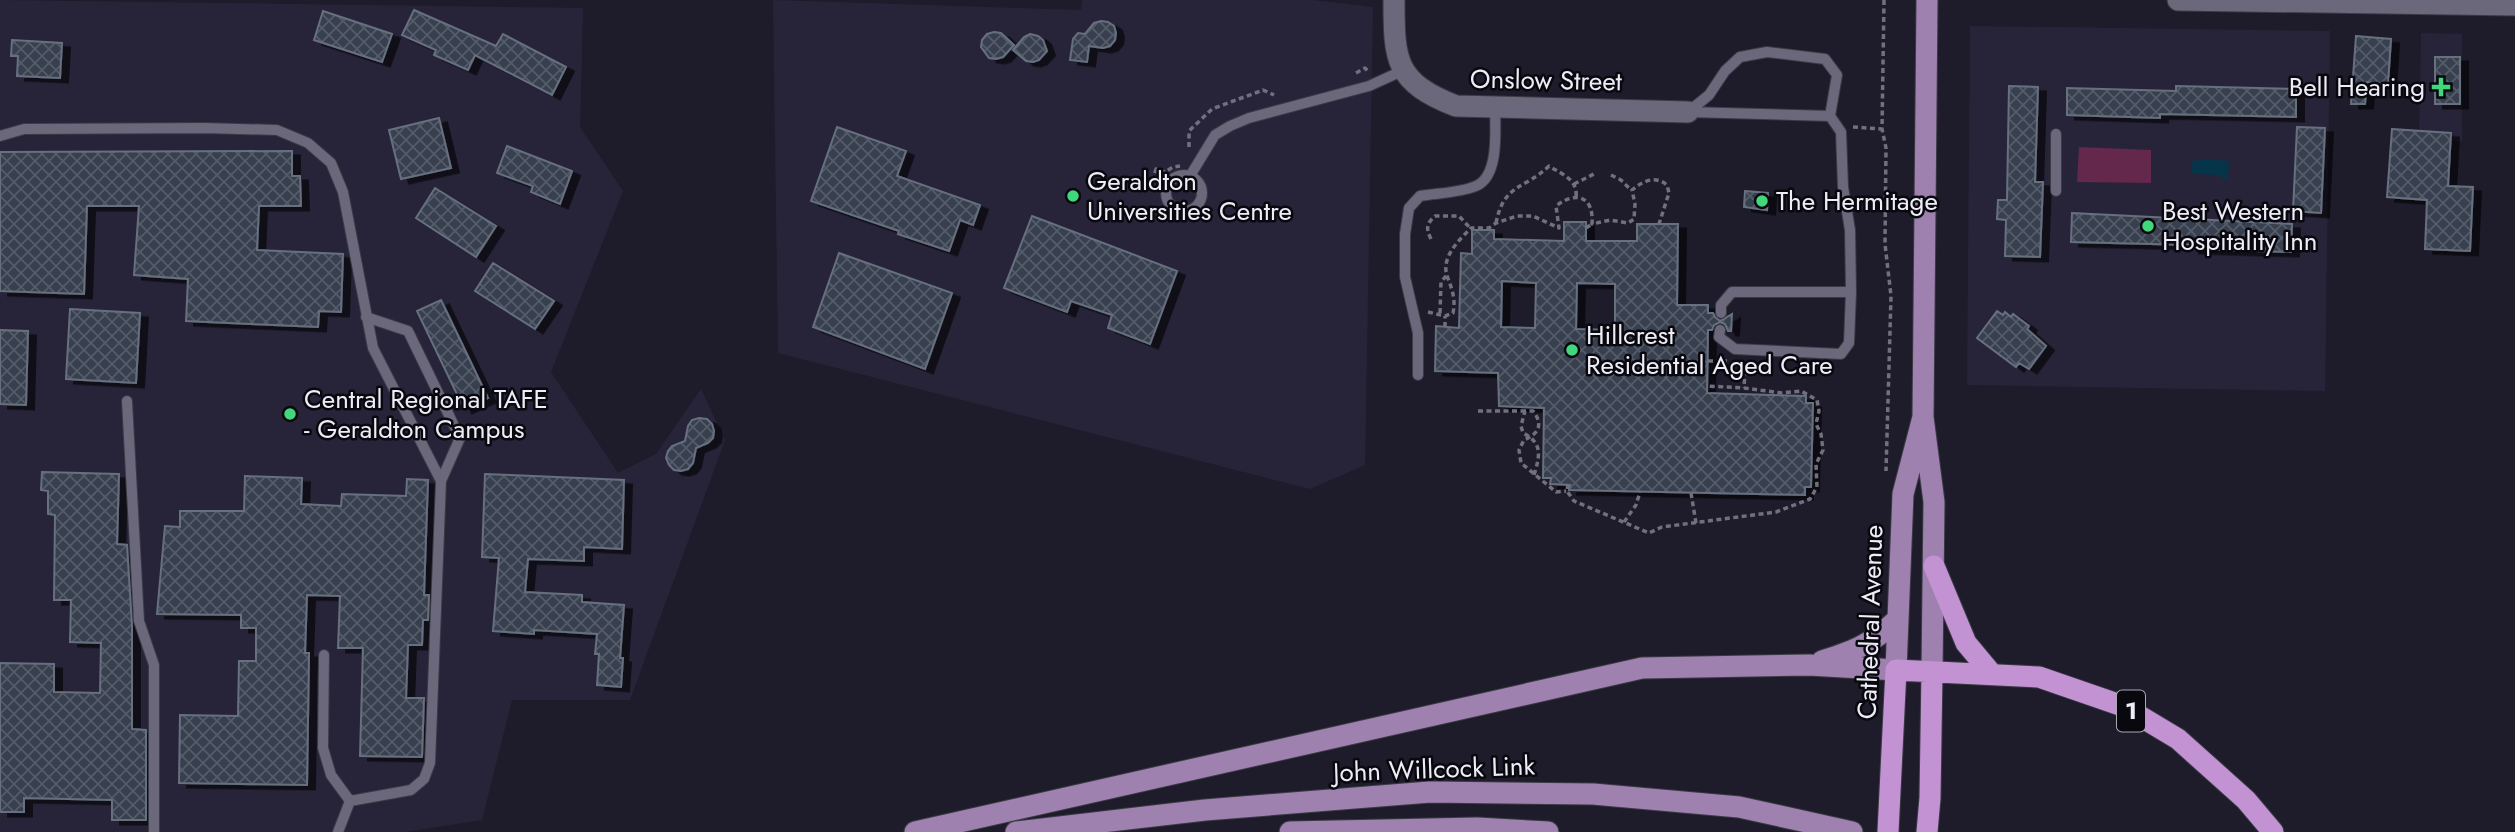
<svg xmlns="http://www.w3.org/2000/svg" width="2515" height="832" viewBox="0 0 2515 832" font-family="Jost,sans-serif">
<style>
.built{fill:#272439}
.green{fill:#63284c}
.water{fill:#06344a}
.building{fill:url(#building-cross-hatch);stroke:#666f7f;stroke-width:2;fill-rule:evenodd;filter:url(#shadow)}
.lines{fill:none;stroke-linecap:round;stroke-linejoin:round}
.lane-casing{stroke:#3b3a45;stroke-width:12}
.street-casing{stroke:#3b3a45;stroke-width:23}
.primary-casing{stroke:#3b3a45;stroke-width:23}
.highway-casing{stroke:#3b3a45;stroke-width:23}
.path{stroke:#71707d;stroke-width:3.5;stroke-dasharray:5 3.5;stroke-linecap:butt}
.lane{stroke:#6a687a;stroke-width:10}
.street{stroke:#6a687a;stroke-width:21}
.primary{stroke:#9f81af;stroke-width:21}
.highway{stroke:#c392d3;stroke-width:21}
.poi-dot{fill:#41d77c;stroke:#08080e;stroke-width:2.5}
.labels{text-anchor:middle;stroke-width:5;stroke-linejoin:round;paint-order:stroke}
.shield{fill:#08080e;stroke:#a9a8b1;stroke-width:2}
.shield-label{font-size:24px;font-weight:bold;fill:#eeedf7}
.street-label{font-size:26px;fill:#eeedf7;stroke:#08080e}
.poi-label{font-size:26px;fill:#eeedf7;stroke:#08080e;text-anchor:start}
</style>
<defs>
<pattern id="building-cross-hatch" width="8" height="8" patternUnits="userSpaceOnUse" patternTransform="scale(1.75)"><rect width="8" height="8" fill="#38404f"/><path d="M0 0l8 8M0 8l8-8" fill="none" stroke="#555c69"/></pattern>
<filter id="shadow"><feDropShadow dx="8" dy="4.5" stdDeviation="0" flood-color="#0009"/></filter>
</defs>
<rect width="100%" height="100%" fill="#1e1c2b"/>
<path class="built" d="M 0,0 L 583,8 L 580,127 L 623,191 L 551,372 L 618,473 L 656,454 L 701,389 L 725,440 L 630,700 L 512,700 L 482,820 L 405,832 L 0,832 Z
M 773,0 L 1081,10 L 1082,0 L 1312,0 L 1373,7 L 1365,465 L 1310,489 L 778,353 Z
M 1970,26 L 2330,31 L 2325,391 L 1967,385 Z
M 2421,33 L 2462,34 L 2462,141 L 2419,141 Z"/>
<path class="green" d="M 2079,147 L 2151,150 L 2151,183 L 2077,182 Z"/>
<path class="water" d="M 2209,159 L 2229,161 L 2228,179 L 2221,178 L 2219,175 L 2191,174 L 2192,161 Z"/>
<path class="building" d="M 414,10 L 496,46 L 503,34 L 566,67 L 552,95 L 475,55 L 468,70 L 434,55 L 436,50 L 402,35 Z
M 323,11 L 392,34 L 382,62 L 314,40 Z
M 1101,21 L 1108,22 L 1114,26 L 1116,33 L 1115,40 L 1110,46 L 1103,48 L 1089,46 L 1087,62 L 1070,60 L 1073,39 L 1078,33 L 1085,34 L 1094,23 Z
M 994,32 L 1001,33 L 1014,45 L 1003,57 L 996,59 L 989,58 L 981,47 L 982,40 L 987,34 Z
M 1030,34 L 1038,36 L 1043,40 L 1047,51 L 1039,60 L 1033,62 L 1026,61 L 1013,50 L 1024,37 Z
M 2356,36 L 2391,39 L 2388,84 L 2367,82 L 2365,104 L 2351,104 Z
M 12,40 L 62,43 L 60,78 L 17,76 L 18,56 L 11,56 Z
M 2435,57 L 2460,57 L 2460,104 L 2435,104 Z
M 2009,86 L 2038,87 L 2035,182 L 2043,182 L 2040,257 L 2005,256 L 2006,220 L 1997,219 L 1998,200 L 2007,200 Z
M 2176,86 L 2296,89 L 2296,117 L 2160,114 L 2160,118 L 2067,115 L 2067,88 L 2176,91 Z
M 439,118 L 451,168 L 401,179 L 389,130 Z
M 837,127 L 906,151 L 897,176 L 980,205 L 973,225 L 960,220 L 949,251 L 898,234 L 899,231 L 811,201 Z
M 2297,127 L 2325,128 L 2321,213 L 2293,211 Z
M 2392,129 L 2451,133 L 2448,186 L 2473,187 L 2470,251 L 2425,249 L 2427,200 L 2387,197 Z
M 507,146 L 572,171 L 560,204 L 531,192 L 533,186 L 497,173 Z
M 292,151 L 292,176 L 300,176 L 301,206 L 259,206 L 257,250 L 343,254 L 341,312 L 319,311 L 318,327 L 186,321 L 188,279 L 134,275 L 139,206 L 87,206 L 84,294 L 0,291 L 0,152 Z
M 435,188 L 496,226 L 476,257 L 416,218 Z
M 1745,191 L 1768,193 L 1767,210 L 1744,207 Z
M 2072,213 L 2292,224 L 2291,252 L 2191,249 L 2191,245 L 2071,242 Z
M 1032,216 L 1177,271 L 1150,344 L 1108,328 L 1112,315 L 1071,301 L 1067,312 L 1004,288 Z
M 1564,222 L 1586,222 L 1586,241 L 1637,241 L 1637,224 L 1678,224 L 1677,305 L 1708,305 L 1708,313 L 1713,313 L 1715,317 L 1720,321 L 1732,314 L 1731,331 L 1728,331 L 1725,324 L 1720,322 L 1714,325 L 1712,330 L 1708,330 L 1707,393 L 1806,396 L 1806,403 L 1813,403 L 1811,487 L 1805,487 L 1805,495 L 1569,490 L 1570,485 L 1550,484 L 1551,478 L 1543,478 L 1544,408 L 1499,406 L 1498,373 L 1435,371 L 1436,326 L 1459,328 L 1461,253 L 1472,254 L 1472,230 L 1494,230 L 1494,239 L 1564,241 ZM 1502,281 L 1536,283 L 1535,328 L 1501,327 ZM 1577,283 L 1615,284 L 1615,330 L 1576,329 Z
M 839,253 L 952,293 L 925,369 L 813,327 Z
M 493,263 L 554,301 L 535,329 L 475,291 Z
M 441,300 L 488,398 L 464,409 L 417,311 Z
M 70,309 L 140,313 L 136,383 L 66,379 Z
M 1997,311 L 2003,315 L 2005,312 L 2011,317 L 2013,314 L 2029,326 L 2027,329 L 2046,346 L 2029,369 L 2019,363 L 2016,367 L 1977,338 Z
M 0,330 L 28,331 L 26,405 L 0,404 Z
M 699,418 L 707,419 L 712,424 L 714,431 L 713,438 L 708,443 L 696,448 L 693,463 L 688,469 L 681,471 L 674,470 L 669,465 L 666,458 L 668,451 L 672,446 L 685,441 L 688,426 L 692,420 Z
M 42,472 L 119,474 L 117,544 L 127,545 L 132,626 L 132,729 L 146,730 L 146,820 L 112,820 L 112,800 L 24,798 L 24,812 L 0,812 L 0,663 L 54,664 L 54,692 L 100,693 L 101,643 L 70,642 L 71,600 L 54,600 L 55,515 L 48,514 L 48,491 L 41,490 Z
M 485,474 L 624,480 L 622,549 L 584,547 L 584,561 L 528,559 L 525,592 L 582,595 L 582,602 L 624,605 L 620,658 L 623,658 L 621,687 L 597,685 L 599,654 L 595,654 L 597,634 L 534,630 L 534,634 L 493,631 L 499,558 L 482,557 Z
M 245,476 L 302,478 L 301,504 L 341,506 L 342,494 L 406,496 L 407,479 L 428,480 L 424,595 L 429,595 L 428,620 L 423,620 L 422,645 L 408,645 L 406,698 L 424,698 L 422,757 L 360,756 L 363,648 L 338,648 L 340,596 L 307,595 L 305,653 L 309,653 L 307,785 L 179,783 L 180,715 L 238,716 L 239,661 L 256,661 L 256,628 L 241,628 L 241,615 L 157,614 L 165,526 L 180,527 L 180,511 L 244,511 Z"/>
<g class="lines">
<g class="lane-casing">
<path id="lane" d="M 1688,112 L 1709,95 L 1725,71 L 1740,57 L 1767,52 L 1825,59 L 1837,75 L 1830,116 L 1841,132 L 1843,187 L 1850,230 L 1851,292
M 1688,112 L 1830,116
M 0,136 L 24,129 L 204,128 L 277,130 L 308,143 L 331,163 L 343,192 L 373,348 L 441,481 L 430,763 L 424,779 L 411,790 L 350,801 L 338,832
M1166 193a18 18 0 1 1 36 0a18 18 0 1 1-36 0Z
M 1190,176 L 1215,135 L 1230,126 L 1249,118 L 1369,86 L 1404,70
M 2056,191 L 2056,134
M 366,317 L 408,331 L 460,438 L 441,481
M 1720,330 L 1719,337 L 1735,349 L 1841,354 L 1849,343 L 1851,292 L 1732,292 L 1721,305 L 1721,313
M 1418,375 L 1418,333 L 1405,277 L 1405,234 L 1409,208 L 1420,196 C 1438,193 1459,193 1476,186 C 1500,176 1495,128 1495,107
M 127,401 L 139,621 L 154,665 L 154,832
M 324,655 L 323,748 L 331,775 L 350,801"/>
</g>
<g class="street-casing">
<path id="street" d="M 1394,0 C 1394,61 1395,82 1456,106 L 1688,112
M 2178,0 L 2515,5"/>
</g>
<g class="primary-casing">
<path id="primary" d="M 1927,0 L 1923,417 L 1934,502 L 1932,672
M 1822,661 C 1857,650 1871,644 1898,619
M 915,832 L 1642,668 L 1809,665 L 1896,670 L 1903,494 L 1923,417
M 1016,832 L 1205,810 L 1430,792 L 1593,794 L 1739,807 L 1852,832
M 1290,832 L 1477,828 L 1548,832"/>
</g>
<g class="highway-casing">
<path id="highway" d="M 1934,566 L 1966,643 L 1991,673
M 1888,832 L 1896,670 L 2039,677 L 2123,706 L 2178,739 L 2246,800 L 2273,832
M 1927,832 L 1930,798 L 1932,672"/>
</g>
<path class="path" d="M 1884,0 L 1882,129 L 1886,148 L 1885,244 L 1891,296 L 1886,471
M 1356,73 L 1365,68 L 1369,72
M 1853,127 L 1882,129
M 1189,147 L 1189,131 L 1212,109 L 1263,90 L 1274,95
M 1611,175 L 1621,180 L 1631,190
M 1152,181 L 1156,169 L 1165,172 L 1173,167 L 1180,166
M 1574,184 L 1594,174
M 1496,223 C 1504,183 1524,190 1549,166 C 1563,175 1578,179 1576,198
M 1586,228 L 1592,224
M 1431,239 C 1426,229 1426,224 1435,216 L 1459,216 L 1470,228
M 1428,312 L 1445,316 L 1453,313 C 1456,299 1452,289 1447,276 C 1441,257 1459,240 1471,228 L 1489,228 L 1496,223 L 1517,216 L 1533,216 L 1559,228 L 1556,206 C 1577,190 1594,197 1592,224 L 1610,220 L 1628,223 L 1634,219 L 1635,204 L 1632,190 C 1643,181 1655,175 1667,185 L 1669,193 L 1659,224
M 1440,313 L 1441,282 L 1447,275
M 1445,327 L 1445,316
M 1708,361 L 1727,361
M 1741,363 L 1745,370 L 1744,388
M 1478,411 L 1525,411
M 1534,475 C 1540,456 1543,443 1523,433 L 1521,426 L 1525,411 L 1533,411 C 1544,425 1538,434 1524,440 L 1519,450 L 1521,463 L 1556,492 L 1566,491
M 1568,484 L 1567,491 L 1574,501 L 1649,533 L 1662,527 L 1776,512 L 1810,499 L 1817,487 L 1816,464 L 1823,450 L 1821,434 L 1816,424 L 1819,411 L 1817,400 L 1801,391 L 1782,393 L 1744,388 L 1707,386
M 1691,493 L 1696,523
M 1624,522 L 1636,505 L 1640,492"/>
<use href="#lane" class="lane"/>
<use href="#street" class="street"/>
<use href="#primary" class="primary"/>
<use href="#highway" class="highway"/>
</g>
<g class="poi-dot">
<path d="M2437.5 76.5h7v7h7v7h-7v7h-7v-7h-7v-7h7z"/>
<circle cx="1073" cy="196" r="7"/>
<circle cx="1762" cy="201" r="7"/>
<circle cx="2148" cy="226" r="7"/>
<circle cx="1572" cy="350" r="7"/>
<circle cx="290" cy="414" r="7"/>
</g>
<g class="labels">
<rect class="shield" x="2117" y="690.5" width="28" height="41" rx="5"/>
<g class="shield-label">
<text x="2131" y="719">1</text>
</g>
<g class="street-label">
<text transform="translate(1546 80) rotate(1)" y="9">Onslow Street</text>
<text transform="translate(1870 622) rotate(-88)" y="9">Cathedral Avenue</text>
<text transform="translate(1434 769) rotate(-2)" y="9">John Willcock Link</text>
</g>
<g class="poi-label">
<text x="2425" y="96" text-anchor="end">Bell Hearing</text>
<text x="1087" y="190">Geraldton<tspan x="1087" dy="30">Universities Centre</tspan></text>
<text x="1776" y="210">The Hermitage</text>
<text x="2162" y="220">Best Western<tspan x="2162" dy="30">Hospitality Inn</tspan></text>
<text x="1586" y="344">Hillcrest<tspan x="1586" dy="30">Residential Aged Care</tspan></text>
<text x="304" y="408">Central Regional TAFE<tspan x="304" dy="30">- Geraldton Campus</tspan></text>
</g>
</g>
</svg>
